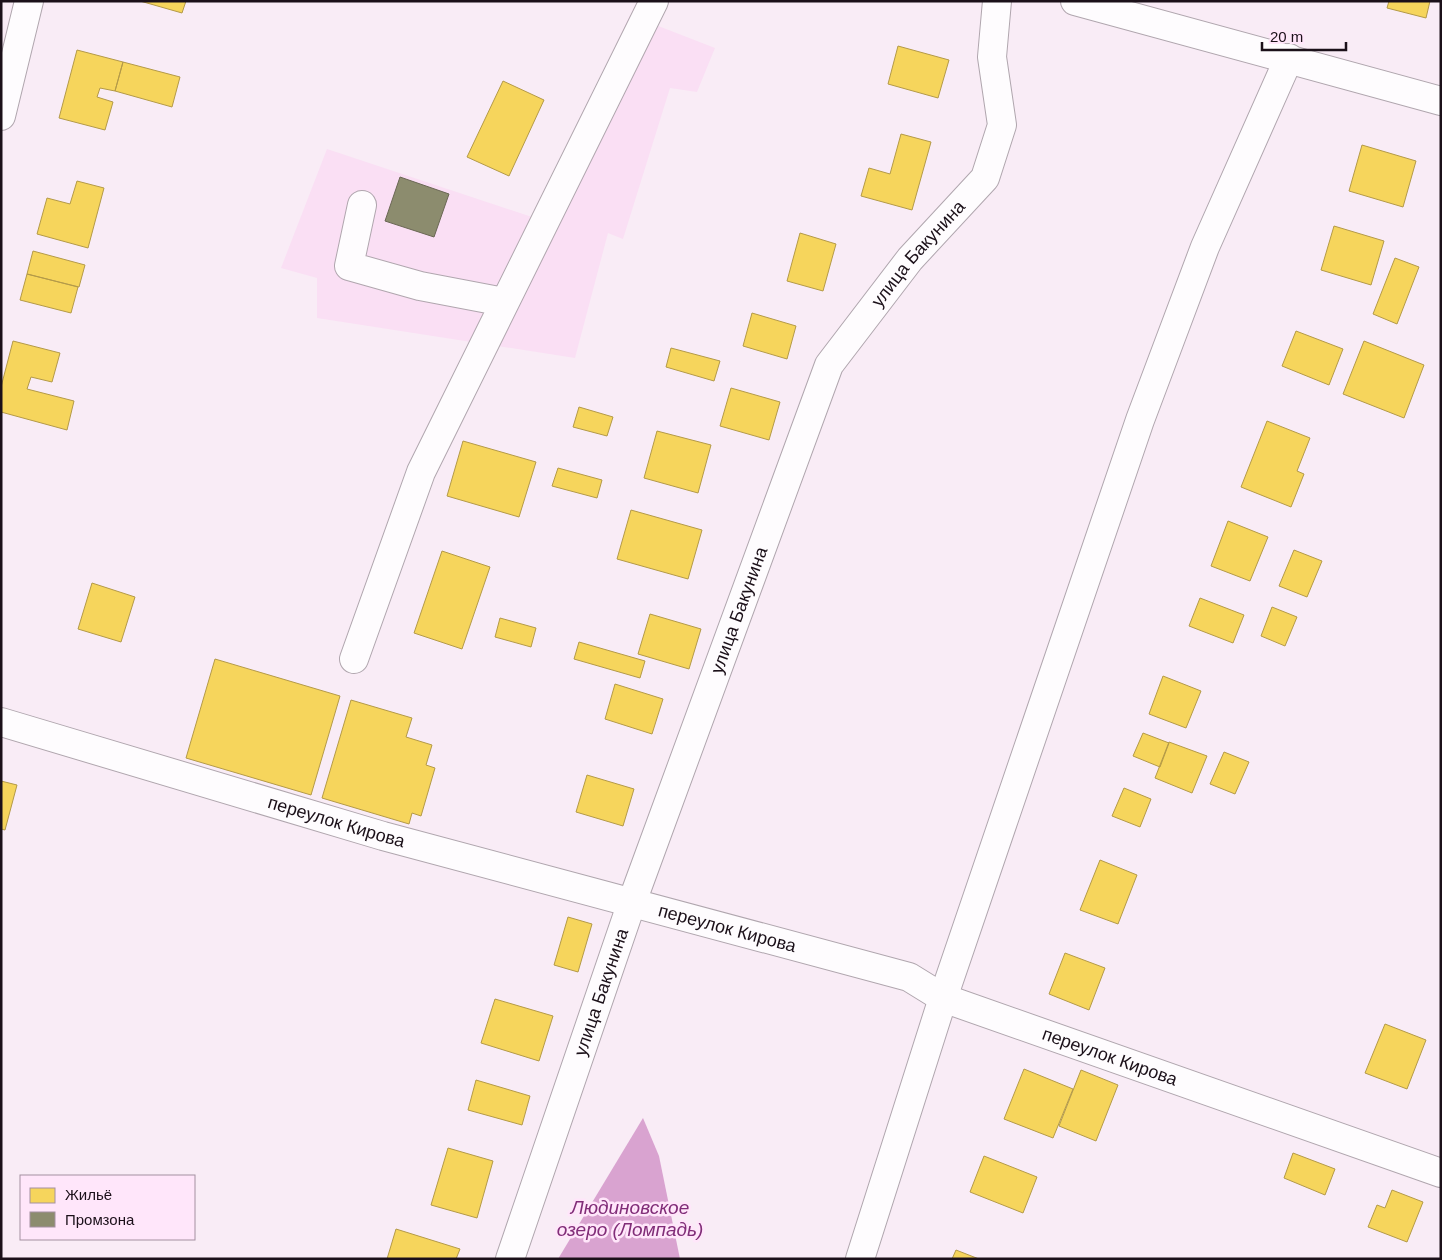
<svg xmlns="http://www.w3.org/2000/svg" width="1442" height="1260" viewBox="0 0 1442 1260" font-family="Arial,sans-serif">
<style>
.built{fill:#fadff4}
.water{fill:#d9a3d0}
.homes{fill:#f6d55c;stroke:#b49a48}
.industry{fill:#8c8c6e;stroke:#6a6754}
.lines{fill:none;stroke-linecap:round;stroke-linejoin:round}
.minor-casing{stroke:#b0a6ae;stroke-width:30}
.minor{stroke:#fefcfe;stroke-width:28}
.labels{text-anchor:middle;stroke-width:5;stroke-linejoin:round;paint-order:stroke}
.street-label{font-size:18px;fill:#1b1019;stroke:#ffe6fa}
.water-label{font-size:19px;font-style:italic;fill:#812d78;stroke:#ffe6fa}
</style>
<rect width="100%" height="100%" fill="#f9ecf6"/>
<path class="built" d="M 630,15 L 715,48 L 697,92 L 670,88 L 623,239 L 608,233 L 575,358 L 317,318 L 317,278 L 281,268 L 327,149 L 535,218 Z"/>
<path class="water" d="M 643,1118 L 659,1156 L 680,1259 L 558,1259 Z"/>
<path class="homes" d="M 140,1 L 186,1 L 182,13 Z
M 1389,1 L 1430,1 L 1426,18 L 1387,8 Z
M 898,46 L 949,60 L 938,98 L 888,84 Z
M 77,50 L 123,62 L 115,91 L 100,88 L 97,97 L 113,102 L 105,130 L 59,118 Z
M 123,62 L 180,77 L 172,107 L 115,91 Z
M 503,81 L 544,100 L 509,176 L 467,157 Z
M 901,134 L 931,142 L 912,210 L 861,196 L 869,168 L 890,174 Z
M 1362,145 L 1416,161 L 1403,207 L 1349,191 Z
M 77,181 L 104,188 L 88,248 L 37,234 L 47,198 L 70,204 Z
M 1334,226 L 1384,241 L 1371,285 L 1321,270 Z
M 800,233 L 836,244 L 823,291 L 787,281 Z
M 33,251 L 85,265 L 79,287 L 27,274 Z
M 1395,258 L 1419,267 L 1397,324 L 1373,314 Z
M 27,274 L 78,287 L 71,313 L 20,300 Z
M 752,313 L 796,326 L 787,359 L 743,346 Z
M 1296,331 L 1343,349 L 1329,385 L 1282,366 Z
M 13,341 L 60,353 L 52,382 L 31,377 L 27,389 L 74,401 L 67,430 L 1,412 L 1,387 Z
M 1364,341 L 1424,365 L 1404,418 L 1343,394 Z
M 671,348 L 720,361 L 714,381 L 666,367 Z
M 731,388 L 780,402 L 769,440 L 720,426 Z
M 579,407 L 613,417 L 607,436 L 573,427 Z
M 1267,421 L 1310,438 L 1297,471 L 1304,474 L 1291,507 L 1241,487 Z
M 657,431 L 711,445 L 698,493 L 644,478 Z
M 463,441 L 536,462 L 519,517 L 447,496 Z
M 558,468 L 602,480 L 597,498 L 552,486 Z
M 631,510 L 702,530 L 688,579 L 617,559 Z
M 1228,521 L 1268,537 L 1250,581 L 1211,566 Z
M 1294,550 L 1322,561 L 1307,597 L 1279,586 Z
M 442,551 L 490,567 L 462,649 L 414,633 Z
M 92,583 L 135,597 L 121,642 L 78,629 Z
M 1200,598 L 1244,615 L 1233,643 L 1189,626 Z
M 1272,607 L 1297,617 L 1285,646 L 1261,636 Z
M 650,614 L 701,629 L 689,669 L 638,654 Z
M 500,618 L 536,628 L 531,647 L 495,637 Z
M 579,642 L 645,661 L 640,678 L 574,659 Z
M 215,659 L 340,696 L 311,795 L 186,758 Z
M 1163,676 L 1201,691 L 1186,728 L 1149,714 Z
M 615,684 L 663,699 L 652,734 L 605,719 Z
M 351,700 L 412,718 L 406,737 L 432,745 L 426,765 L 435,768 L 421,816 L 412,813 L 409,824 L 322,798 Z
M 1143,733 L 1169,743 L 1160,767 L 1133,756 Z
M 1169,742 L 1207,756 L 1192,793 L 1155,778 Z
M 1224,752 L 1249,762 L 1235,794 L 1210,784 Z
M 587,775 L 634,789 L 623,826 L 576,812 Z
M 1,781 L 17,785 L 5,830 L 1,829 Z
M 1124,788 L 1151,799 L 1140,827 L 1112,816 Z
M 1100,860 L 1137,875 L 1118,924 L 1080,910 Z
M 568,917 L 592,924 L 578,972 L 554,965 Z
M 1065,953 L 1105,968 L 1089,1010 L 1049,994 Z
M 495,999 L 553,1016 L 539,1061 L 481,1043 Z
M 1385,1024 L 1426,1040 L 1407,1089 L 1365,1073 Z
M 1024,1069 L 1073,1089 L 1053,1138 L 1004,1119 Z
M 1081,1070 L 1118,1085 L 1096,1141 L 1059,1126 Z
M 476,1080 L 530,1096 L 522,1125 L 468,1110 Z
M 448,1148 L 493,1161 L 477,1218 L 431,1205 Z
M 1293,1153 L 1335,1169 L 1325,1195 L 1284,1178 Z
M 984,1156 L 1037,1177 L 1023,1213 L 970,1192 Z
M 1392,1190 L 1423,1202 L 1407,1242 L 1368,1227 L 1377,1205 L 1385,1208 Z
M 396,1229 L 460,1249 L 456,1259 L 387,1259 Z
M 956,1250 L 979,1259 L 952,1259 Z"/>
<path class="industry" d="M 400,177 L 449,194 L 434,237 L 385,221 Z"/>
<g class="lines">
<g class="minor-casing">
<g id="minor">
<path d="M 1075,1 L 1441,101"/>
<path d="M 1,116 L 29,1"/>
<path d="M 362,205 L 349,266 L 420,286 L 504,302"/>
<path d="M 354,659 L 421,472 L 654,1"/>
<path id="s1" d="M 1,722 L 383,836 L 909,977 L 943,998 L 1441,1173"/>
<path id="s2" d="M 510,1259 L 632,902 L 829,365 L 910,259 L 985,178 L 1002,125 L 992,57 L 997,1"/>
<path d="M 860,1259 L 943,998 L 1140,420 L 1205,247 L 1289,58"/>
</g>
</g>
<use href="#minor" class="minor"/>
</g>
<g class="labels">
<g class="street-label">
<text dy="6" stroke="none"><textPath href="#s2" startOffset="1092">улица Бакунина</textPath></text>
<text dy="6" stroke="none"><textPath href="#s2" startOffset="688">улица Бакунина</textPath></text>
<text dy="6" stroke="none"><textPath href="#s1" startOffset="350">переулок Кирова</textPath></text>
<text dy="6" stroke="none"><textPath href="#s1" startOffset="755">переулок Кирова</textPath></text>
<text dy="6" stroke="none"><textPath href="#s2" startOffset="282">улица Бакунина</textPath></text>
<text dy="6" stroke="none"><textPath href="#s1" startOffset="1160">переулок Кирова</textPath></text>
</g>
<g class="water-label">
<text x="630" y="1214">Людиновское<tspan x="630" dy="22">озеро (Ломпадь)</tspan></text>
</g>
</g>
<rect width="1442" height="1260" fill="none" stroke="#1b1019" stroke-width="5"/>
<rect x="20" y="1175" width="175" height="65" fill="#ffe6fa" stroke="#a490a0"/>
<rect x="30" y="1188" width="25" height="15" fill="#f6d55c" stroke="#a490a0"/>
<text x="65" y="1200" font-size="15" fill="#1b1019">Жильё</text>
<rect x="30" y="1212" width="25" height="15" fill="#8c8c6e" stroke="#a490a0"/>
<text x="65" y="1225" font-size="15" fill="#1b1019">Промзона</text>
<path d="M1262 42v8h84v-8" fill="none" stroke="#1b1019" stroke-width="2.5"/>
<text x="1270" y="42" font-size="15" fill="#1b1019" stroke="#ffe6fa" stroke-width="4" paint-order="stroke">20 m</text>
</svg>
